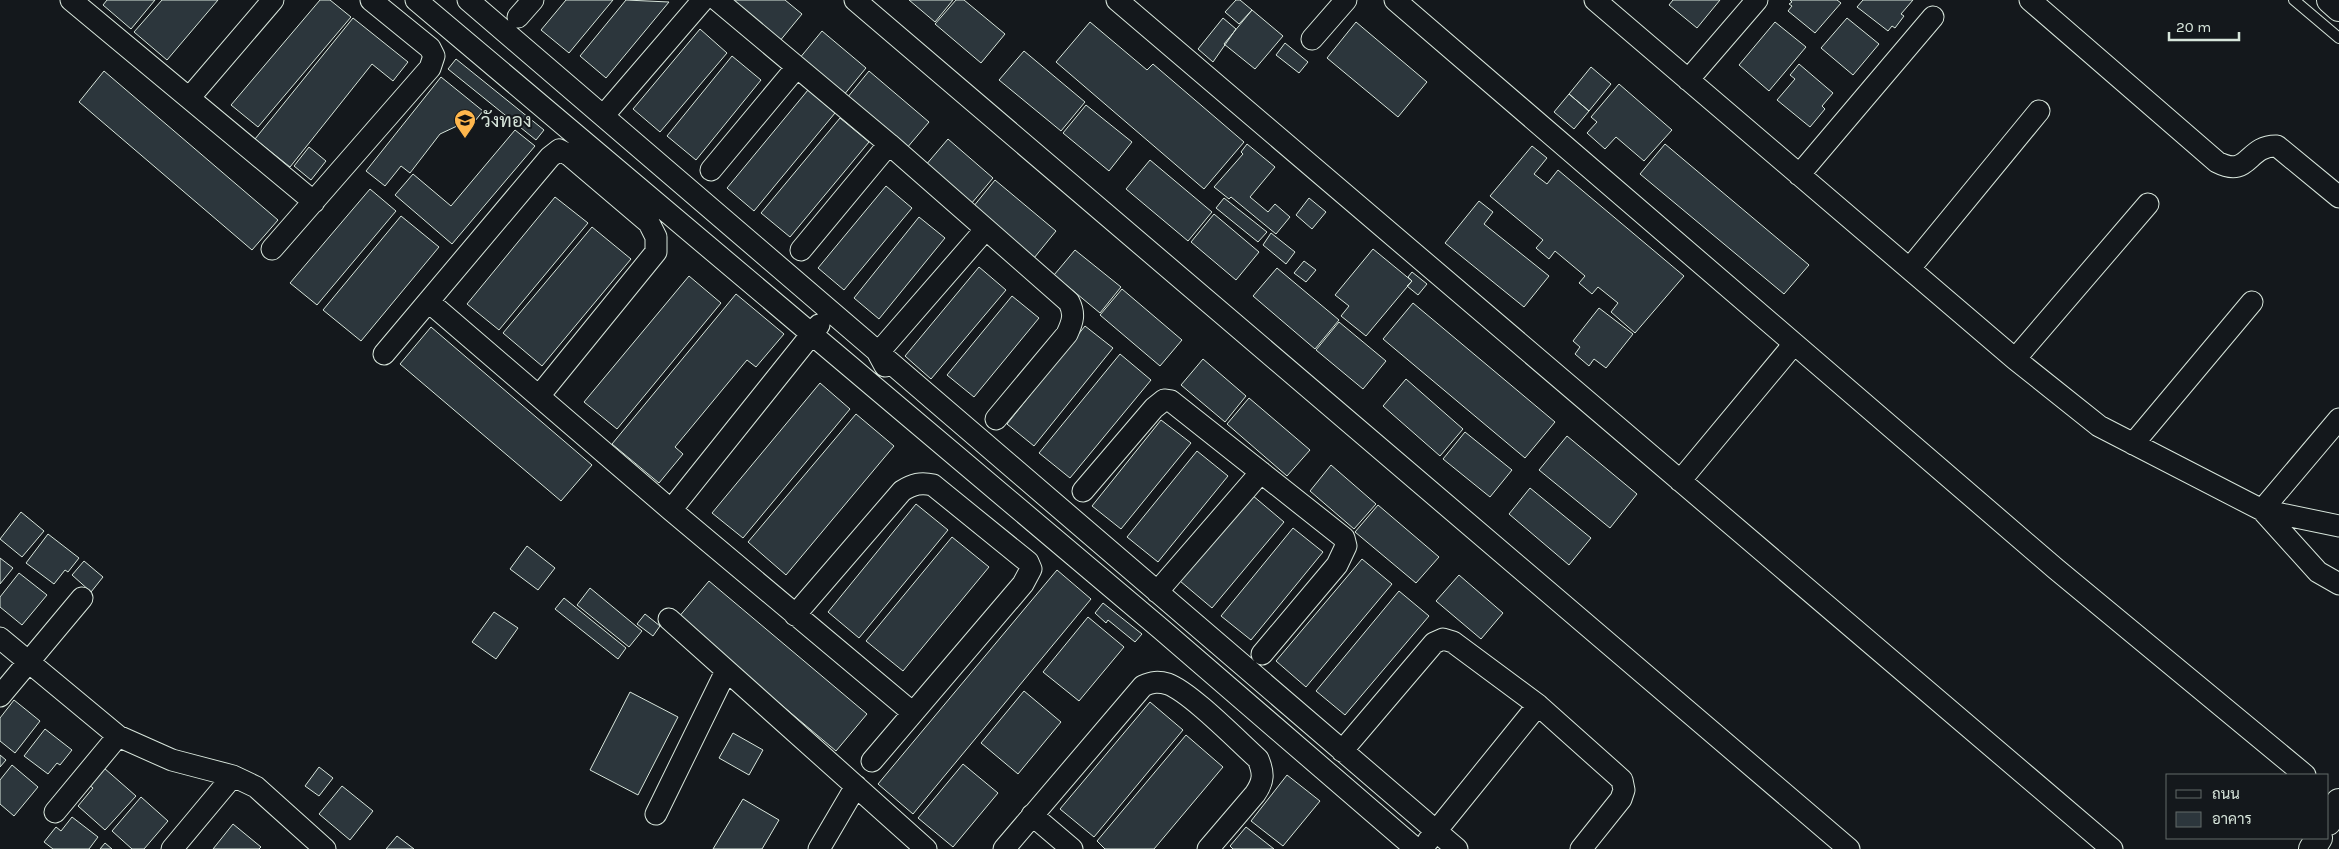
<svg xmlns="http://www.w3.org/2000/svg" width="2339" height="849" viewBox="0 0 2339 849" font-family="Karla,Sarabun,sans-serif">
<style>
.building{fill:#2c363c;stroke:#d8e6dc}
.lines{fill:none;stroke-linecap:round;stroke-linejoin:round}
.service-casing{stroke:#d8e6dc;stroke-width:12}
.minor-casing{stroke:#d8e6dc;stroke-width:23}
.tertiary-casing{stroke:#d8e6dc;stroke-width:28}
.service{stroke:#14181c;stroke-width:10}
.minor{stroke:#14181c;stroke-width:21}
.tertiary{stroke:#14181c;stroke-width:26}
.labels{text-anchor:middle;stroke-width:4;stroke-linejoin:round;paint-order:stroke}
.poi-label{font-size:19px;fill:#d8e6dc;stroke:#14181c;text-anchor:start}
</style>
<rect width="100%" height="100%" fill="#14181c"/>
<path class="building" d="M 107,0 L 155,0 L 131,29 L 103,5 Z
M 162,0 L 218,0 L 167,60 L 134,32 Z
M 320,0 L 330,0 L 351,17 L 258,127 L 231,105 Z
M 566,0 L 613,0 L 569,53 L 541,30 Z
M 626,0 L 669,2 L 606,78 L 580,56 Z
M 729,0 L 785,0 L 802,14 L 779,42 Z
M 909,0 L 953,0 L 935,22 Z
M 956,0 L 964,0 L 1005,34 L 981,63 L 935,24 Z
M 1236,0 L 1240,0 L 1252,10 L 1239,24 L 1225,12 Z
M 1673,0 L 1720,0 L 1697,28 L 1669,5 Z
M 1790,0 L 1837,0 L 1841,3 L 1815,33 L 1788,11 L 1792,6 L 1789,4 L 1792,2 Z
M 1863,0 L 1913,0 L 1901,14 L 1904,16 L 1895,28 L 1892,26 L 1888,31 L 1857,7 Z
M 1252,10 L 1283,36 L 1255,69 L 1224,44 Z
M 353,18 L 408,62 L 393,81 L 372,64 L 290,167 L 255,139 Z
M 1223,18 L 1236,29 L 1213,62 L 1198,49 Z
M 1847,18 L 1879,44 L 1853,75 L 1821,48 Z
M 1090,22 L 1147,70 L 1153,64 L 1244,142 L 1204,189 L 1056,62 Z
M 1356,22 L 1427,82 L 1398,117 L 1327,58 Z
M 1775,22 L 1806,47 L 1769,91 L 1739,65 Z
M 700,29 L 727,53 L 660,132 L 633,109 Z
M 822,31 L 866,68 L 843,96 L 799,59 Z
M 1285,43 L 1308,62 L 1299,73 L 1276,55 Z
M 1024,51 L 1085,102 L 1061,131 L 999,80 Z
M 732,56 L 761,80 L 696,160 L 667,136 Z
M 456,59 L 544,130 L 536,140 L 448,69 Z
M 1799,64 L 1833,93 L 1822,106 L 1825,109 L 1810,127 L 1777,100 L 1795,79 L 1790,75 Z
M 1591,67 L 1611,84 L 1589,111 L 1569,94 Z
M 104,71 L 278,220 L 252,250 L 79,102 Z
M 869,71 L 929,122 L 906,149 L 847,98 Z
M 441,77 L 483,111 L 467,131 L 457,126 L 440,134 L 410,173 L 401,166 L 385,186 L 366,171 Z
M 1619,84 L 1672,130 L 1644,161 L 1616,137 L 1605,149 L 1587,133 L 1597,122 L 1591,117 Z
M 808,90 L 835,113 L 754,211 L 727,188 Z
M 1569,94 L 1589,111 L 1574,129 L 1554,112 Z
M 1086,105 L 1132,142 L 1109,171 L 1063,133 Z
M 840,118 L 869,142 L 790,237 L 761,213 Z
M 515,130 L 535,146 L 452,244 L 395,195 L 413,174 L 451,206 Z
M 948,139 L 993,178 L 971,204 L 925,166 Z
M 1247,144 L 1275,167 L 1250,197 L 1268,212 L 1275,204 L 1290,217 L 1276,234 L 1231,197 L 1229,199 L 1214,187 L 1243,154 L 1241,152 Z
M 1665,144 L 1809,265 L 1784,294 L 1640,174 Z
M 1532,146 L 1547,158 L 1534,174 L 1547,184 L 1558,170 L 1684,276 L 1635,333 L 1611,312 L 1618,303 L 1598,287 L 1592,294 L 1579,283 L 1585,276 L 1555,251 L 1549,259 L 1536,248 L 1543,240 L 1490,196 Z
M 309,147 L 326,161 L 311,180 L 294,166 Z
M 1150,160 L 1212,212 L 1188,241 L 1126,189 Z
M 995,180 L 1056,231 L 1034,258 L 973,207 Z
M 886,186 L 912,208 L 844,290 L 818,268 Z
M 370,189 L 396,211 L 317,305 L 290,283 Z
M 555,197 L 588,223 L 499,330 L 467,304 Z
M 1224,198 L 1267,232 L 1258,242 L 1216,208 Z
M 1309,198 L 1326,212 L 1312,229 L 1296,215 Z
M 1479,201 L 1493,212 L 1484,224 L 1549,276 L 1524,307 L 1445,243 Z
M 1214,214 L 1259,252 L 1236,280 L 1191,242 Z
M 401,216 L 439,247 L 361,341 L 323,310 Z
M 919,217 L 945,238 L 879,319 L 854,298 Z
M 592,227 L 631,259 L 542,366 L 503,333 Z
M 1271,233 L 1295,252 L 1286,264 L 1263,245 Z
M 1373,249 L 1412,281 L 1366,336 L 1341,316 L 1349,306 L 1335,295 Z
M 1075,250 L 1121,287 L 1100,313 L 1054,275 Z
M 1304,261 L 1316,270 L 1306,282 L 1294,273 Z
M 979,267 L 1006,290 L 931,379 L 905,356 Z
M 1277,268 L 1339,320 L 1315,349 L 1253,296 Z
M 1412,272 L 1427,284 L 1418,295 L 1407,286 L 1412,281 L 1408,277 Z
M 689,276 L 721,303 L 617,429 L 584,402 Z
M 1122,289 L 1182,340 L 1160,366 L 1100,315 Z
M 736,294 L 784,334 L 756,367 L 747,360 L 675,447 L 683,454 L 659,483 L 612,444 Z
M 1012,296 L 1039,318 L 974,397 L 947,375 Z
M 1413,303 L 1555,422 L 1525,458 L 1383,339 Z
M 1599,308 L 1633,334 L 1606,368 L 1594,359 L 1589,366 L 1575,354 L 1580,347 L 1573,341 Z
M 1339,322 L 1386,361 L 1363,389 L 1316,350 Z
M 1085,326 L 1113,348 L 1034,446 L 1007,424 Z
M 431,327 L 592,465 L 561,501 L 400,364 Z
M 1120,354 L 1151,380 L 1070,478 L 1039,453 Z
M 1203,359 L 1246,396 L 1225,422 L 1181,385 Z
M 1406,379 L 1463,429 L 1440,456 L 1383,406 Z
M 820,383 L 850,409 L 743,538 L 712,513 Z
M 1249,398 L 1310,450 L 1287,476 L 1227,424 Z
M 856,414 L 894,446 L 786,575 L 748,542 Z
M 1161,420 L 1191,443 L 1121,529 L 1092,506 Z
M 1465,432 L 1512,470 L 1490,497 L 1443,459 Z
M 1567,436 L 1637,494 L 1610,528 L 1539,470 Z
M 1197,451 L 1228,476 L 1158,562 L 1127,537 Z
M 1331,465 L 1376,504 L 1354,529 L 1310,491 Z
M 1530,488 L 1591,538 L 1569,565 L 1509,514 Z
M 1252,495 L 1284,522 L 1212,608 L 1180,581 Z
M 916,504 L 948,530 L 859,638 L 828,612 Z
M 1378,505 L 1439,557 L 1416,583 L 1355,532 Z
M 21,512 L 44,531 L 22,557 L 0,539 Z
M 1293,528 L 1323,552 L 1251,640 L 1221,616 Z
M 48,534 L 79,558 L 68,572 L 65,570 L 54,584 L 26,563 Z
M 952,537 L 989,567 L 903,671 L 866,641 Z
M 527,546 L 555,568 L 538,590 L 510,569 Z
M 0,558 L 13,568 L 0,584 Z
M 1362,559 L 1392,584 L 1306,687 L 1276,661 Z
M 84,561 L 103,577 L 91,592 L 72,575 Z
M 1057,570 L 1091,599 L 913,814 L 878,784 Z
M 19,573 L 47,595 L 22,625 L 0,607 L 0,597 Z
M 1459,575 L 1503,613 L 1481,639 L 1436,601 Z
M 709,581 L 867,714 L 836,751 L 678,618 Z
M 590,588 L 642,631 L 629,647 L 577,605 Z
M 1399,591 L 1429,616 L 1345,715 L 1316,691 Z
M 564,598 L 626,648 L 618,659 L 555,609 Z
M 1103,603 L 1142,634 L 1135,642 L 1108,620 L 1106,623 L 1095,613 Z
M 494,612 L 518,628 L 496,659 L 472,642 Z
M 645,614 L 660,626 L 653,636 L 637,624 Z
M 1088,617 L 1124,647 L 1079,701 L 1043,672 Z
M 1024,691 L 1061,722 L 1018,774 L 981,743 Z
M 630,692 L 678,717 L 638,795 L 590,770 Z
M 14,700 L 40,721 L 15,753 L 0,741 L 0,718 Z
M 1150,702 L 1183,730 L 1094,837 L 1060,809 Z
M 45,729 L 72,750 L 60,765 L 57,763 L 48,774 L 24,756 Z
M 733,733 L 763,750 L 749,775 L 719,758 Z
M 1186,735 L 1223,767 L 1154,849 L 1105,849 L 1097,841 Z
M 0,755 L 6,760 L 0,767 Z
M 963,764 L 998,793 L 953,847 L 918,818 Z
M 12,765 L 38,787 L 14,816 L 0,804 L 0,780 Z
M 319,767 L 333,778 L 319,796 L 305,786 Z
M 104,768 L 136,796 L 105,830 L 78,806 L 93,788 L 89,785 Z
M 1287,775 L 1320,801 L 1283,846 L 1251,821 Z
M 342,786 L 373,811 L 350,840 L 319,814 Z
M 141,797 L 168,821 L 144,849 L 132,849 L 112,831 Z
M 743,799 L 779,820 L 762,849 L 713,849 Z
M 72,817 L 98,837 L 89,849 L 53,849 L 44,842 L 56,827 L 61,831 Z
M 233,824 L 261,847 L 259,849 L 213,849 Z
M 1246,827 L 1274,849 L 1233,849 L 1230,846 Z
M 397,836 L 414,849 L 386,849 Z
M 105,843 L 112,849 L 100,849 Z"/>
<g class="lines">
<g class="service-casing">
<path id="service" d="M 2294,0 L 2339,38"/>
</g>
<g class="minor-casing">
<path id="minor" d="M 71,0 L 314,202
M 416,0 L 1161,629 L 1416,849
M 468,0 L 1457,849
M 717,0 L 889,144
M 855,0 L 1849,849
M 1117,0 L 2112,849
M 1395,0 L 2056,569 L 2305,775
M 1595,0 L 2015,359 L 2099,426 L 2262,510 L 2339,526
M 2030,0 L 2217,162 C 2250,179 2246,145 2277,146 L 2339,197
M 518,17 L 533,0
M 1312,39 L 1346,0
M 1688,80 L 1757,0
M 190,97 L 273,0
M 604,115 L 703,0
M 711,170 L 796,68
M 1799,175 L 1933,17
M 272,249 L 430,68 L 434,56 L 430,48 L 371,0
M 801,250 L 889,144 L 1069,302 C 1075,314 1073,321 1067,334 L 996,419
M 1910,268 L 2039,111
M 429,302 L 671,510 L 913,713
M 384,354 L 550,157 L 559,150 L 569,155 L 649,223 L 656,237 L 656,252 L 539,396
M 2015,359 L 2148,204
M 885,366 L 878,353 L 985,230
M 2133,444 L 2252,302
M 1680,481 L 1794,344
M 1083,491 L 1154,408 L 1164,400 L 1171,401 L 1344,538 L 1346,546 L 1337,565 L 1262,654
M 671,510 L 819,325
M 2262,510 L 2339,419
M 2262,510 L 2318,572 L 2339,584
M 1157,592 L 1261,472
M 795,615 L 902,491 C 913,484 921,482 933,485 L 1028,562 L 1031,569 L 1023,584 L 872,761
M 669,619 L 926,849
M 0,638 L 118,736 L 172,760 L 233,776 L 256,787 L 325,849
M 0,696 L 82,598
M 1342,751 L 1434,643 L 1443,639 L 1453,642 L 1538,705 L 1622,780 L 1624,790 L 1621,799 L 1581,849
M 55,812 L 118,736
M 656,814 L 726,671
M 1032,815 L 1072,849
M 1428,841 L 1538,705
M 172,849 L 233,776
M 819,849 L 856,786
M 1004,849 L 1143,686 C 1152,682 1158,681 1168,684 C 1190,692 1238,741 1258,759 C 1264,773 1264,781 1255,794 L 1208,849"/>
</g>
<g class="tertiary-casing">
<path id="tertiary" d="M 2330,0 L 2339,8
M 2328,822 L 2339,802
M 2312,849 L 2319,838"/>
</g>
<use href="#service" class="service"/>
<use href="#minor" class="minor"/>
<use href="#tertiary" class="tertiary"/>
</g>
<defs>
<g id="school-pin" transform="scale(1.125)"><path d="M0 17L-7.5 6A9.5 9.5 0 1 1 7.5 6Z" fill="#ffb74d" stroke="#14181c"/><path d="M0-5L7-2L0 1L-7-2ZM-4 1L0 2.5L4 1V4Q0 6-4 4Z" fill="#111"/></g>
</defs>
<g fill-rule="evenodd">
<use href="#school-pin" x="465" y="120"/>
</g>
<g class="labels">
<g class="poi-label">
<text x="481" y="127">วังทอง</text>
</g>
</g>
<rect x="2166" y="774" width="162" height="65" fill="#14181c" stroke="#626a69"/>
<rect x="2176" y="790" width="25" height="8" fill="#14181c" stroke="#626a69"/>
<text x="2212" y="799" font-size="15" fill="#d8e6dc">ถนน</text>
<rect x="2176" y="812" width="25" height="15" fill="#2c363c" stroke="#626a69"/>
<text x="2212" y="824" font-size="15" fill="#d8e6dc">อาคาร</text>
<path d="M2169 32v8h70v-8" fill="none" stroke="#d8e6dc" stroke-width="2.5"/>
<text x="2176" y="32" font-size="15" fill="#d8e6dc" stroke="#14181c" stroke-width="4" paint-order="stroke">20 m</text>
</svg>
